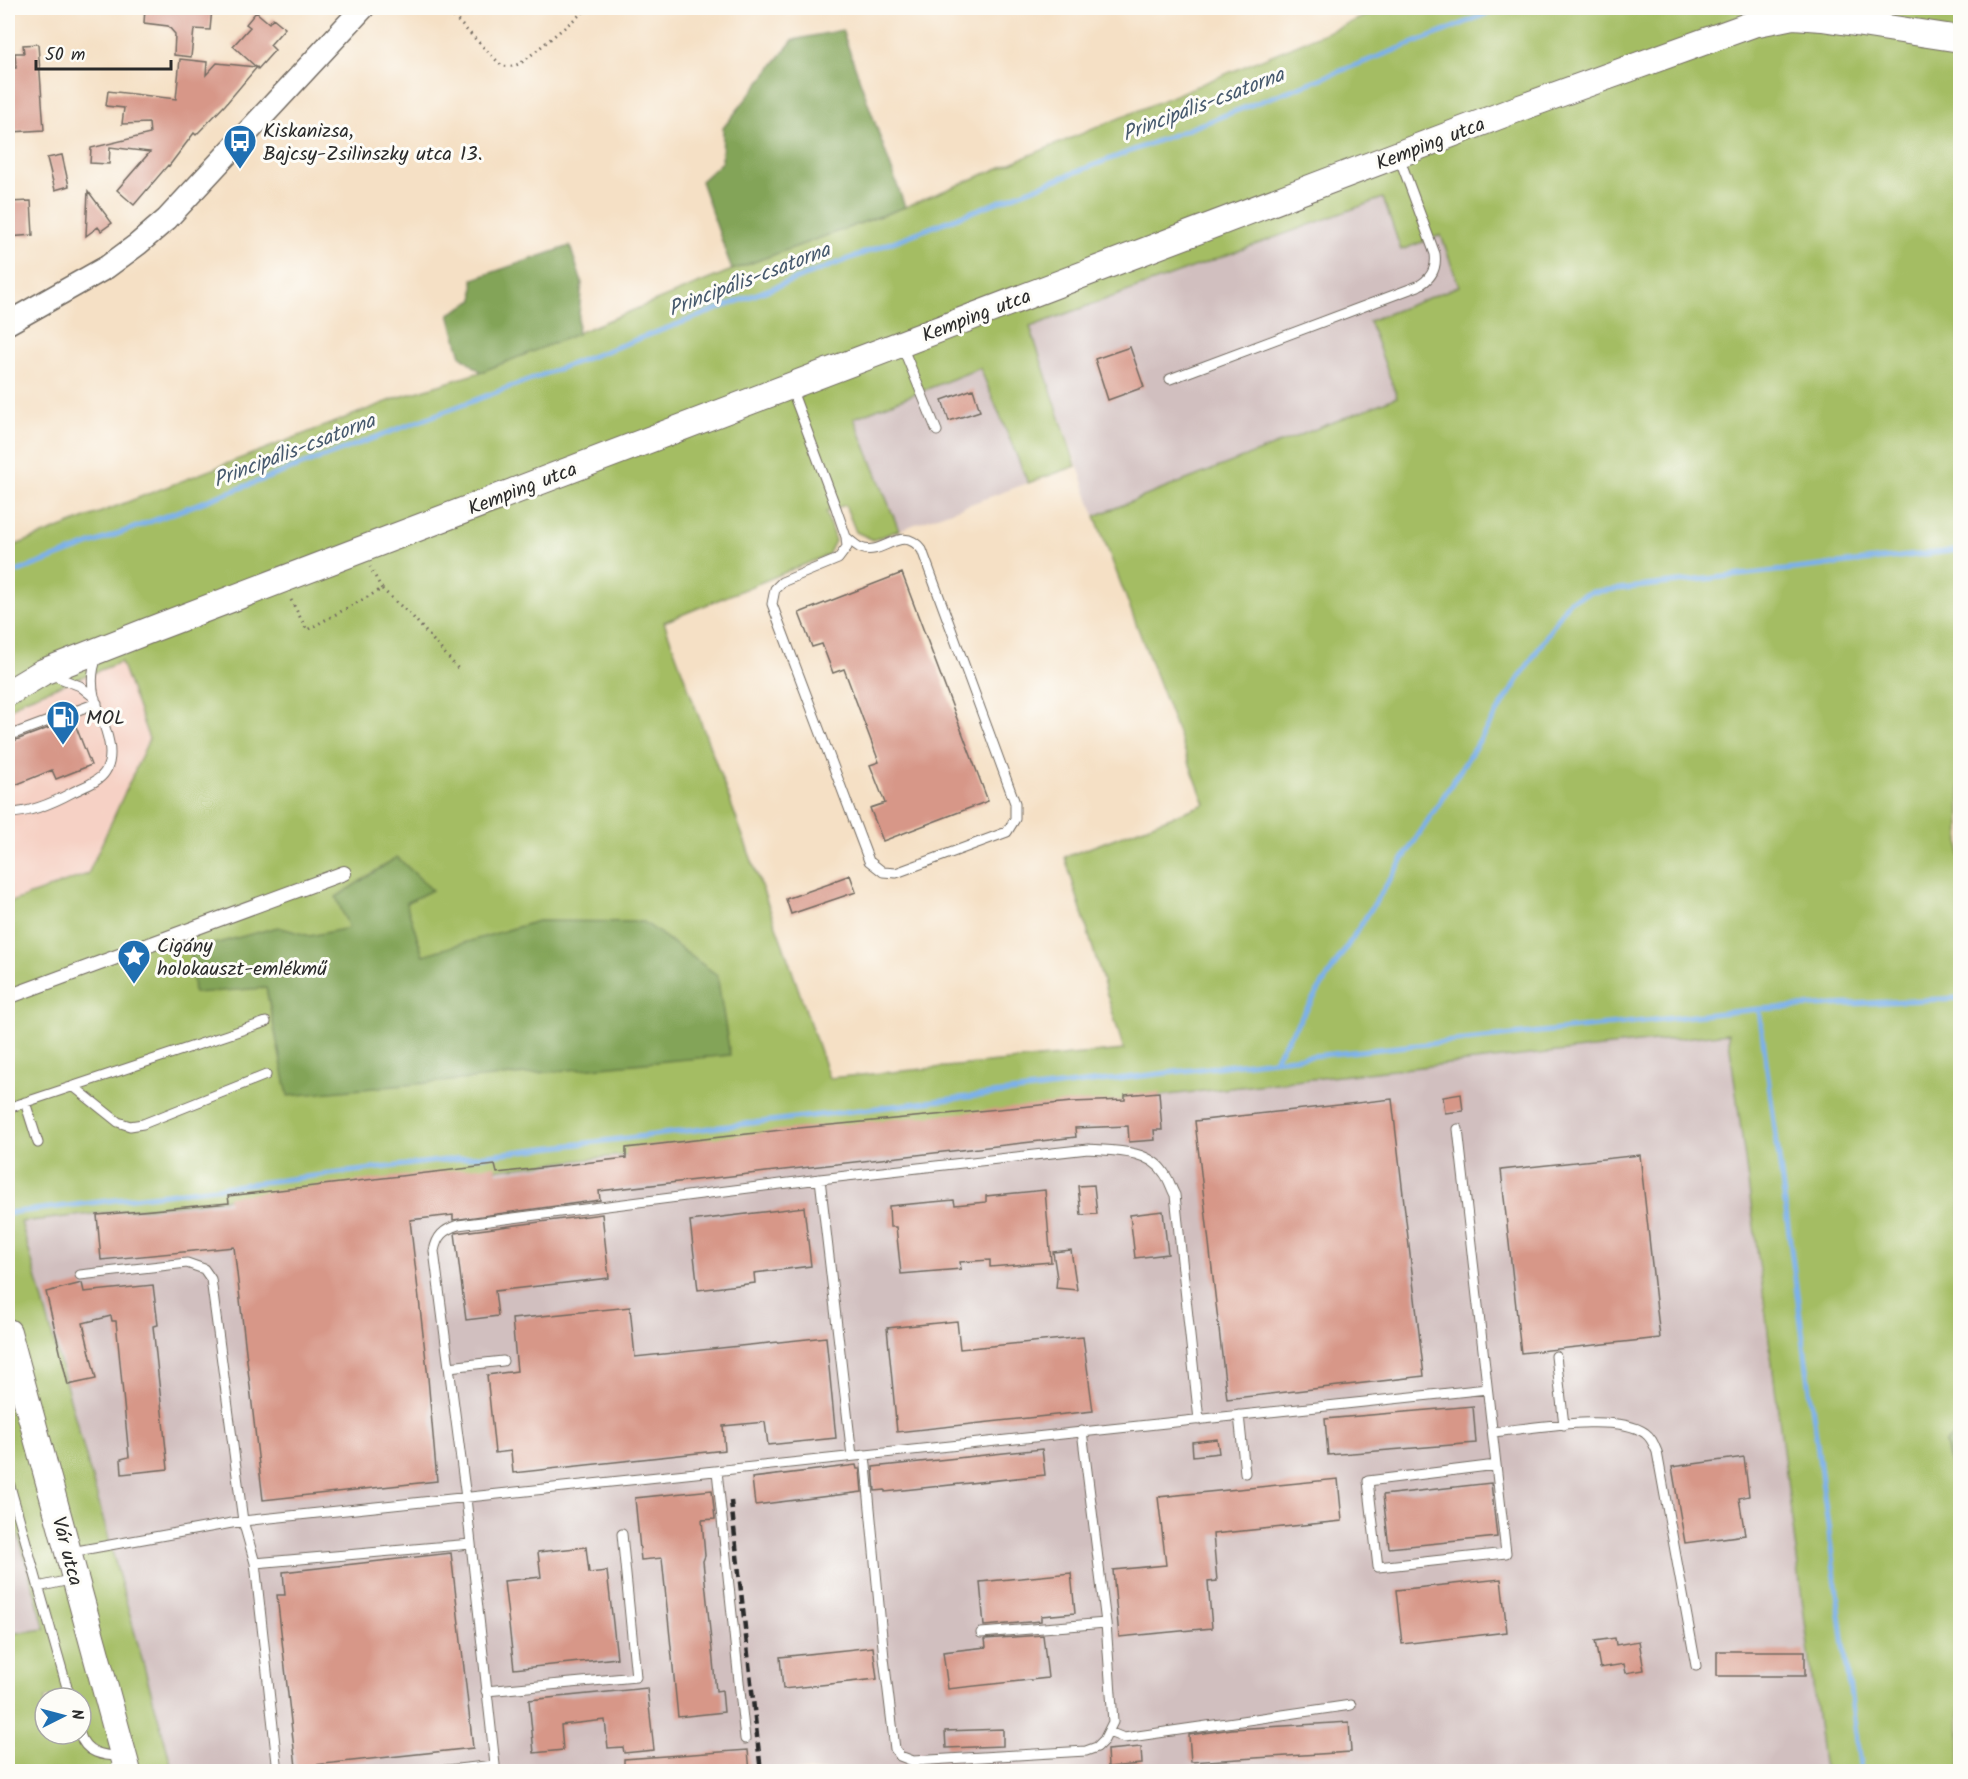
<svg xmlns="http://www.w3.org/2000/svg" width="1968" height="1779" viewBox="0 0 1968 1779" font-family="Kalam,sans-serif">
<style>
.built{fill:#f6d1c5}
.industrial{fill:#d1bfbf}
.green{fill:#a4bd63;stroke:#687447;stroke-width:1.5;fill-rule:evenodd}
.forest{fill:#83a459;stroke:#576842;stroke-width:1.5}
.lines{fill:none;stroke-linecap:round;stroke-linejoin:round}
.stream{stroke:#7bb1ea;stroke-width:5}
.building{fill:#d79788}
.service-casing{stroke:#726a61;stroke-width:11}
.pedestrian-casing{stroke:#726a61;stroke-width:16}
.tertiary-casing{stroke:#726a61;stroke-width:25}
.secondary-casing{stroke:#726a61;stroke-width:28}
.path{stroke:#726a61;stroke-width:3;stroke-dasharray:1.5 4.5;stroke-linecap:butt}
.service{stroke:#fff;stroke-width:9}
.pedestrian{stroke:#fff;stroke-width:14}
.tertiary{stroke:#fff;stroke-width:22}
.secondary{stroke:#fff;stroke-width:26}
.rail{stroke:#2b2b2b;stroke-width:4.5;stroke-dasharray:9 4.5;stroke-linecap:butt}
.labels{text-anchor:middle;stroke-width:6;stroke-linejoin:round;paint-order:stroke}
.poi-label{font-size:20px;fill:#2b2b2b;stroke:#fdfcf7;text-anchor:start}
.street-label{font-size:20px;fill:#2b2b2b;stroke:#fdfcf7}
.water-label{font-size:21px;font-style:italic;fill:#475a6e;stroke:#fdfcf7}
</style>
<rect width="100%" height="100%" fill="#fdfcf7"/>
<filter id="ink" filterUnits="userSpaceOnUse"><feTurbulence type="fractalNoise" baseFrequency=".0167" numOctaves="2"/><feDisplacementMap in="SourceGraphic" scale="12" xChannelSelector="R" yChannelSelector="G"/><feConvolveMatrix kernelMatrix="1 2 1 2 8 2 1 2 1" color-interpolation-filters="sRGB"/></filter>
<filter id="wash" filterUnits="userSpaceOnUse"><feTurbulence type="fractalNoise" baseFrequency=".008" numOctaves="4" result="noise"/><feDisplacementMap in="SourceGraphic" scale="24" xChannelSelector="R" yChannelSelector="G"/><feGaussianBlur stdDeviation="1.35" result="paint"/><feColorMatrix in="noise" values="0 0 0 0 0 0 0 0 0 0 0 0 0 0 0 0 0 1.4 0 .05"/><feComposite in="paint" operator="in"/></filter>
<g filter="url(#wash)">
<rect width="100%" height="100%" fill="#f5e0c5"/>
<path class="built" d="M 121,662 L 149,739 L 88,874 L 8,903 L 8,712 L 25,699 Z"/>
<path class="industrial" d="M 1384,198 L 1401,249 L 1441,234 L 1459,286 L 1369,321 L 1397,397 L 1095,516 L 1030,327 Z
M 981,368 L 1028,483 L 899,530 L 854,418 Z
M 1728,1033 L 1824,1771 L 173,1771 L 21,1222 Z
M 8,1498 L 45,1629 L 8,1634 Z"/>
<path class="green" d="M 1385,8 L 1960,8 L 1960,1428 L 1945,1443 L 1960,1514 L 1960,1771 L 1824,1771 L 1764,1301 L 1728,1033 L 21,1222 L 173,1771 L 8,1771 L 8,1634 L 45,1629 L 8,1498 L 8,903 L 88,874 L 149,739 L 121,662 L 25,699 L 8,711 L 8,548 L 397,398 L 481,372 L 732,270 L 905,207 ZM 1383,198 L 1401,250 L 1441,235 L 1459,286 L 1369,321 L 1397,397 L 1095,516 L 1205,804 L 1065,857 L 1124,1050 L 829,1078 L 787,956 L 664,622 L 828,555 L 835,541 L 826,512 L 845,505 L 856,532 L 873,540 L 899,530 L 854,418 L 980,368 L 1028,483 L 1076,466 L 1030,327 ZM 45,1698 L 81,1698 L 81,1734 L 45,1734 Z"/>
<path class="forest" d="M 842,30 L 905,207 L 732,270 L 701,181 L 722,162 L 723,128 L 793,40 Z
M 570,246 L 582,283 L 577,334 L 481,372 L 461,356 L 449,314 L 474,300 L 473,279 Z
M 397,857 L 432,890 L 406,903 L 423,955 L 538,921 L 644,922 L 717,975 L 730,1055 L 288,1096 L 266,988 L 194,993 L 191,950 L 278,927 L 310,936 L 349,928 L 336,897 Z
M 1960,1428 L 1960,1514 L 1945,1443 Z"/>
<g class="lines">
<path class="stream" d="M 8,575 L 686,321 L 1440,33 L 1500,8
M 1759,1009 L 1861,1772
M 1274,1060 L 1569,601 L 1592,592 L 1960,550
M 8,1213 L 1274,1060 L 1759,1009 L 1960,998"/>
</g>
<g id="blocks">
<path class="building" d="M 145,8 L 212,8 L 210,30 L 194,29 L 191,57 L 174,55 L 175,34 L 168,26 L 144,23 Z
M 256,12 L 269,23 L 273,18 L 285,28 L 270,45 L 275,50 L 258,69 L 257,67 L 225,105 L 196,135 L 194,133 L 169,166 L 168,165 L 134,205 L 117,190 L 150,152 L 110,147 L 109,164 L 90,163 L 91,148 L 150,134 L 149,123 L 122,124 L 124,108 L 106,106 L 108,91 L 176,99 L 180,59 L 207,62 L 206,75 L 217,63 L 256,67 L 233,46 L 250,27 L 246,24 Z
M 38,44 L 44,130 L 12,132 L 9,91 L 8,91 L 8,68 L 16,68 L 15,53 L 24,53 L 23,45 Z
M 62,155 L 69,186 L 55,190 L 47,158 Z
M 88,191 L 112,223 L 101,231 L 98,227 L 86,236 Z
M 31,201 L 33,235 L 8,237 L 8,202 Z
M 1130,347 L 1144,387 L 1108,400 L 1095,359 Z
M 973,389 L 980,411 L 949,421 L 942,400 Z
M 902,573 L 988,801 L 883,841 L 870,808 L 885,803 L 870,765 L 879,762 L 844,669 L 833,673 L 822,644 L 812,647 L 799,613 Z
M 73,719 L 91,765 L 56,779 L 52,770 L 8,788 L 8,743 Z
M 850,875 L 856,892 L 791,914 L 786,899 L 832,883 L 831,882 Z
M 1159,1092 L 1162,1130 L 1154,1130 L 1155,1140 L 1129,1142 L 1128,1126 L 1075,1128 L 1076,1137 L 599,1191 L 600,1200 L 453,1220 L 453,1215 L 410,1220 L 428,1378 L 437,1481 L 263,1500 L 234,1247 L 101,1260 L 97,1215 L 229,1203 L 228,1196 L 495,1165 L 497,1173 L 626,1158 L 626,1148 L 799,1128 L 1072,1102 L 1125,1100 L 1125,1095 Z
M 1461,1094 L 1463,1111 L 1445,1113 L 1443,1097 Z
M 1392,1099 L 1424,1376 L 1227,1399 L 1195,1121 Z
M 1640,1155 L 1660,1338 L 1521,1353 L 1501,1170 Z
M 1094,1185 L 1097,1214 L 1081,1215 L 1078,1186 Z
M 1045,1190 L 1051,1262 L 990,1267 L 990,1260 L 960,1262 L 961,1269 L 901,1274 L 896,1227 L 890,1227 L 889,1206 L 954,1200 L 955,1205 L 986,1202 L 986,1196 Z
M 804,1207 L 811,1266 L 754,1273 L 755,1283 L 698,1290 L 690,1221 Z
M 1163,1211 L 1168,1254 L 1135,1258 L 1130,1215 Z
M 602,1214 L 609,1278 L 495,1291 L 498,1316 L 466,1320 L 455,1233 Z
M 1071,1250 L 1077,1290 L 1056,1288 L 1057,1278 L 1053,1252 Z
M 82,1283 L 84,1292 L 153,1285 L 158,1325 L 153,1326 L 168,1469 L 122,1474 L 121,1459 L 129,1457 L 116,1321 L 112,1321 L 111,1316 L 83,1323 L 96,1379 L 68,1385 L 46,1292 Z
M 630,1307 L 635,1357 L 826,1337 L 836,1438 L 768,1445 L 765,1422 L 723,1426 L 725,1450 L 513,1473 L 511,1451 L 495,1453 L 487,1375 L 517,1371 L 512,1319 Z
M 957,1321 L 960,1349 L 1083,1337 L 1093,1411 L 897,1432 L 887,1328 Z
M 1473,1406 L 1476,1443 L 1328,1455 L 1325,1419 Z
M 1217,1439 L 1219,1453 L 1193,1456 L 1192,1442 Z
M 1042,1449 L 1045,1475 L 885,1492 L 885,1490 L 875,1491 L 873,1467 Z
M 1744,1457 L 1749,1496 L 1739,1498 L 1745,1535 L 1685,1543 L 1672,1467 Z
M 856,1465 L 857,1469 L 860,1469 L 862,1492 L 755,1505 L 752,1478 Z
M 1338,1479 L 1342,1521 L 1213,1534 L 1217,1581 L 1208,1582 L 1212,1628 L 1119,1637 L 1113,1570 L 1166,1565 L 1158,1497 Z
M 1491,1483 L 1497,1537 L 1389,1548 L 1383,1495 Z
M 712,1490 L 715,1519 L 702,1520 L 705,1556 L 703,1561 L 716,1691 L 722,1690 L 724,1712 L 678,1717 L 662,1558 L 641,1560 L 635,1498 Z
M 586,1547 L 589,1573 L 607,1571 L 617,1658 L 514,1669 L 504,1581 L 541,1577 L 538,1552 Z
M 451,1553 L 473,1748 L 296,1767 L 277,1595 L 285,1595 L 283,1572 Z
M 1071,1573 L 1075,1613 L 1041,1616 L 1041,1621 L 984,1626 L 980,1582 Z
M 1501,1579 L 1507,1632 L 1402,1644 L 1396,1590 Z
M 1043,1635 L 1048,1678 L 948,1689 L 943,1652 L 986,1647 L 985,1639 Z
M 1615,1638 L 1616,1645 L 1639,1641 L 1644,1670 L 1626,1673 L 1624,1664 L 1600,1668 L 1595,1641 Z
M 873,1647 L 877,1679 L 783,1689 L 780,1657 Z
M 1717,1651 L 1805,1651 L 1805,1676 L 1717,1676 Z
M 647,1688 L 654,1750 L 624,1753 L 623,1747 L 608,1748 L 605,1720 L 561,1725 L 563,1750 L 534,1753 L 529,1700 Z
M 1349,1722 L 1351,1752 L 1191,1762 L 1189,1735 L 1232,1729 Z
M 1003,1729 L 1003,1746 L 946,1748 L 945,1731 Z
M 1141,1747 L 1142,1764 L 1108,1767 L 1107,1750 Z
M 748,1750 L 750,1772 L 624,1770 L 624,1759 Z"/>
</g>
</g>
<g filter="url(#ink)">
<use href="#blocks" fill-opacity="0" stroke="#726a61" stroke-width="1.5"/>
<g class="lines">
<g class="service-casing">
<path id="service" d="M 902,346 L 937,431
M 1170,379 L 1418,286 C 1431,279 1437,268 1435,254 L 1399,157
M 791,388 L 836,508 L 846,537 L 847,547 L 838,559 L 782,582 L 775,589 L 772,604 L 869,861 L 883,872 L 896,873 L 1007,832 L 1015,819 L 1015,803 L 922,550 C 901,523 883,557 861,548 C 856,546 851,541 846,537
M 52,675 L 80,686 L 95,698
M 8,736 L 97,703
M 8,813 C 31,813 53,803 73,792 C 83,787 99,782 105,772 C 119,751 100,717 94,696 C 91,682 92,668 98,655
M 73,1086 L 118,1122 L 130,1126 L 143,1124 L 266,1075
M 25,1102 L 38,1143
M 8,1108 L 266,1022
M 1458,1129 L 1506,1553 L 1378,1567 L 1368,1481 L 1496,1465
M 820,1179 L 852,1456
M 80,1275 L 187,1263 L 204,1269 L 211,1279 L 243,1521 L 255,1563 L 278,1772
M 1556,1356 L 1564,1425
M 449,1367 L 503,1361
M 1239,1415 L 1245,1473
M 1493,1432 C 1528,1429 1617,1412 1645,1433 C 1652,1438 1654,1445 1657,1452 L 1696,1666
M 865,1455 L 884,1658 L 895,1749 L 900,1756 L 913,1761 L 1086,1751 L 1097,1747 L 1104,1740 L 1113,1722 L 1106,1623 L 1082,1431
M 717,1471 L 745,1739
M 8,1479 L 70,1698
M 71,1552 L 243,1521 L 1487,1389
M 255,1563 L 471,1544
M 38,1587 L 74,1579
M 981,1633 L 1106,1623
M 486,1691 L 636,1677 L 622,1534
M 1109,1732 L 1124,1738 L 1351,1705
M 80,1734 C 85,1753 103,1756 121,1756
M 429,1772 L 495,1765 L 466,1498 L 434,1251 C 437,1236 443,1230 458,1225 L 820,1179 L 1088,1149 C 1113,1151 1149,1149 1164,1173 C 1169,1179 1171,1188 1175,1195 L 1199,1420"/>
</g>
<g class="pedestrian-casing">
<path id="pedestrian" d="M 8,997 L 344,873"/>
</g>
<g class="tertiary-casing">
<path id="tertiary" d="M 8,323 L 107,267 L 138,244 L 167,219 L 363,8"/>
</g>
<g class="secondary-casing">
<path id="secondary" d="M 8,693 L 43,672 L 150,630 L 1520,108 L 1753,24 L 1793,16 L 1822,18 L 1960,39
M 8,1332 L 128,1772"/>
</g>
<path class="path" d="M 445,8 L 502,66 C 511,67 517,66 525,60 L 588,8
M 382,589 L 412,616 L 460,671
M 291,600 L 307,630 L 382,589 L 370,567"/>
<use href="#service" class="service"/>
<use href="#pedestrian" class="pedestrian"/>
<use href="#tertiary" class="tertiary"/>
<use href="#secondary" class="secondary"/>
<path class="rail" d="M 731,1501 L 761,1772"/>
</g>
</g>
<defs>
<g id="bus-pin" transform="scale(1.725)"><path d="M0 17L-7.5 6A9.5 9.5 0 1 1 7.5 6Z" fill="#1f6fb2" stroke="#fdfcf7"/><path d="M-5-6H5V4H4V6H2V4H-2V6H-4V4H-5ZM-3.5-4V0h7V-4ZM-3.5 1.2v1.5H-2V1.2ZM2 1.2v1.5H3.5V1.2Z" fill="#fff"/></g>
<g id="fuel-pin" transform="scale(1.725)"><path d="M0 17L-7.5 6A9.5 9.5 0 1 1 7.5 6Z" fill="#1f6fb2" stroke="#fdfcf7"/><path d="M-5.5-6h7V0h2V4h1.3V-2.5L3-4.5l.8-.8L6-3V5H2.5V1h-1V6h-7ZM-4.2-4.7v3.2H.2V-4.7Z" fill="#fff"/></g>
<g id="sight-pin" transform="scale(1.725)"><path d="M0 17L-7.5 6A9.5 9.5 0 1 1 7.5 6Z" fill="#1f6fb2" stroke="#fdfcf7"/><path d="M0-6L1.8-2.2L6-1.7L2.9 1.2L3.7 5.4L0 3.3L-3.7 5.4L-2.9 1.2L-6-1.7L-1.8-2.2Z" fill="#fff"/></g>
</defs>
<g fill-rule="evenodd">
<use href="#bus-pin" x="240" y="141"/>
<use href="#fuel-pin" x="63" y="717"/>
<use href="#sight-pin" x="134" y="956"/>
</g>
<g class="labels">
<g class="poi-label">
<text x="263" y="137">Kiskanizsa,<tspan x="263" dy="23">Bajcsy-Zsilinszky utca 13.</tspan></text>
<text x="86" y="724">MOL</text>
<text x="157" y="952">Cigány<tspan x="157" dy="23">holokauszt-emlékmű</tspan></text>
</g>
<g class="street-label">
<text transform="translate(1430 143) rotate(-21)" y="7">Kemping utca</text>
<text transform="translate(976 315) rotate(-21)" y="7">Kemping utca</text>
<text transform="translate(522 488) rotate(-21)" y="7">Kemping utca</text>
<text transform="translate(68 1551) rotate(75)" y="7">Vár utca</text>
</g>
<g class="water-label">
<text transform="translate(1203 104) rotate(-21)" y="7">Principális-csatorna</text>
<text transform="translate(749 279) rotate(-21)" y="7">Principális-csatorna</text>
<text transform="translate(294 450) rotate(-21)" y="7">Principális-csatorna</text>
</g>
</g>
<rect width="1968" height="1779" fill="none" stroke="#fdfcf7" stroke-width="30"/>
<g transform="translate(63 1716) rotate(84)"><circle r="28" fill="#fdfcf7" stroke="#a9a8a5" stroke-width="1.5"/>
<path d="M0-4.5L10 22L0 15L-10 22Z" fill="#1f6fb2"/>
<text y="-9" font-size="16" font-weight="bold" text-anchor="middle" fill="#2b2b2b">N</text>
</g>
<path d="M36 60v9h135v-9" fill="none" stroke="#2b2b2b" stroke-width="3"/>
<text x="45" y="60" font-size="18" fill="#2b2b2b" stroke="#fdfcf7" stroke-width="4.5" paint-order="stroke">50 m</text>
</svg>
